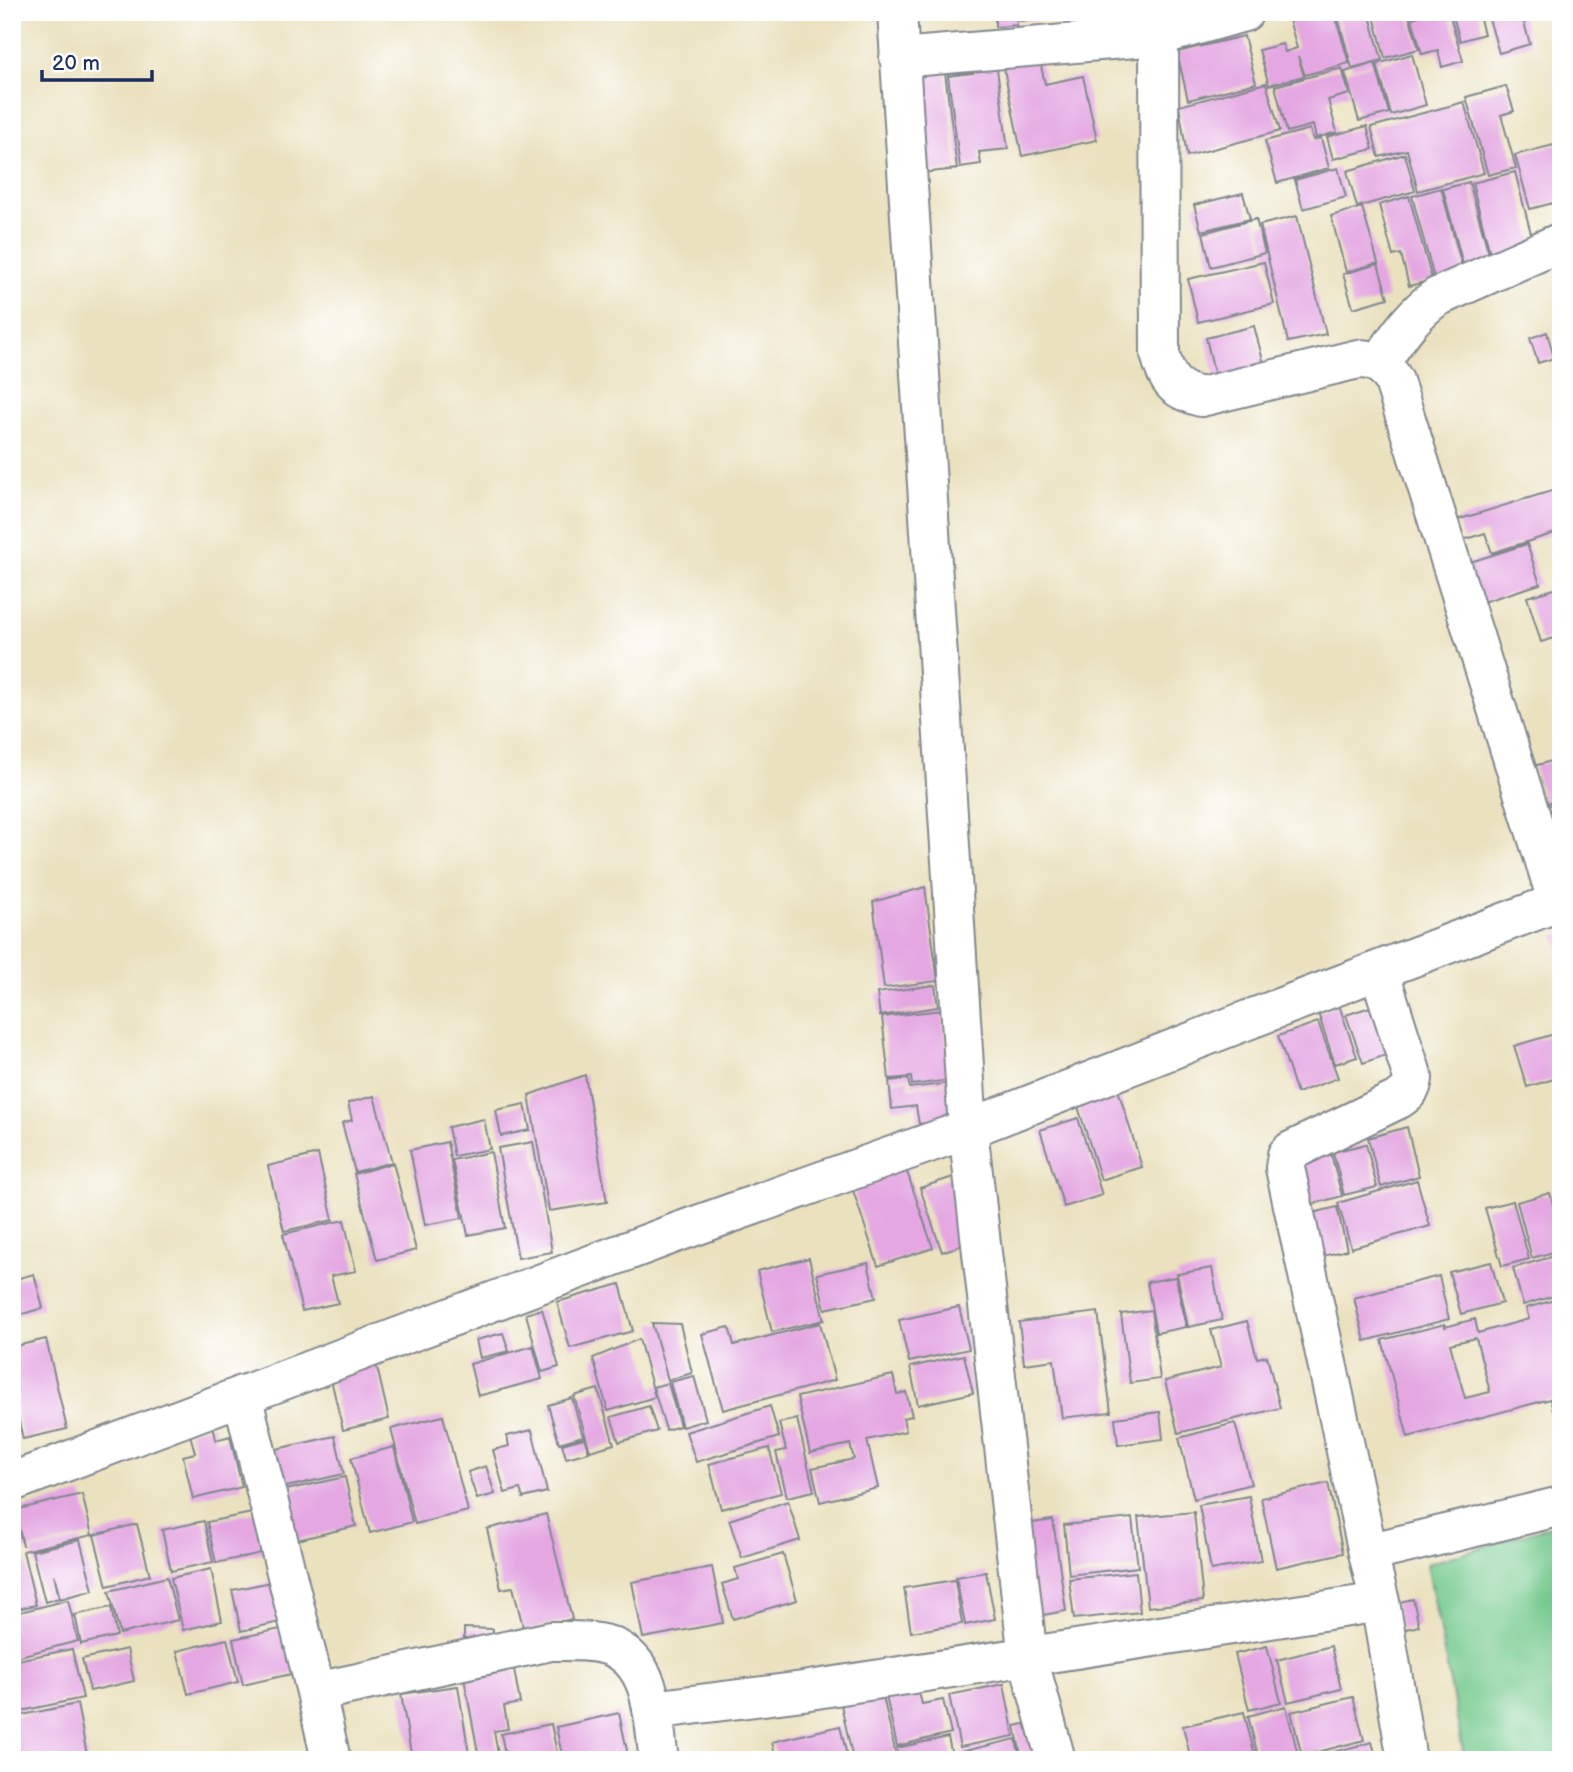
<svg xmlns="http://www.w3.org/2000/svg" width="1573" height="1772" viewBox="0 0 1573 1772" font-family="'Balsamiq Sans',sans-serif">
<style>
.green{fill:#76ca8e;stroke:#487c76;stroke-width:2}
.building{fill:#e4a7e2;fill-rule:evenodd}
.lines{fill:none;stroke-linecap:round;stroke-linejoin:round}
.minor-casing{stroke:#82888e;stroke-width:42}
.minor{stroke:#fff;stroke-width:38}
</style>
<rect width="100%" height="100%" fill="#fff"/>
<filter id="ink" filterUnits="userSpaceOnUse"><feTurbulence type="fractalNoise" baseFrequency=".0143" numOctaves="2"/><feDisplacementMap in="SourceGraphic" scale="14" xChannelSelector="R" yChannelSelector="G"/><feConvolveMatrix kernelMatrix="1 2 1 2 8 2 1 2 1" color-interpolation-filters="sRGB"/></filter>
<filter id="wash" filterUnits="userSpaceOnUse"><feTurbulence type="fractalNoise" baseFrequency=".00686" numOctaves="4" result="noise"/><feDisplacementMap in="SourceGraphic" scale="28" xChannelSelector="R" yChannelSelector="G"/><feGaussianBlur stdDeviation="1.57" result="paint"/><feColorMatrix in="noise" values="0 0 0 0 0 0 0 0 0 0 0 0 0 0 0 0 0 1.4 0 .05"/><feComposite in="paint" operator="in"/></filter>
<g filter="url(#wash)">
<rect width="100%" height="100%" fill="#eae1be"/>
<path class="green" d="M 1561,1523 L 1561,1760 L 1465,1760 L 1427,1564 Z"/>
<g id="blocks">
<path class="building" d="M 995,12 L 1016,12 L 1017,25 L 995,27 Z
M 1019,12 L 1043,12 L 1044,19 L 1020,21 Z
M 1069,12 L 1094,12 L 1096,38 L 1071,40 Z
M 1097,12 L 1148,12 L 1149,23 L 1098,26 Z
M 1287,12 L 1334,12 L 1349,63 L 1305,75 L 1298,56 L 1304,76 L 1269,85 L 1259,50 L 1282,44 L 1285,52 L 1297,48 Z
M 1358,12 L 1369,12 L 1382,60 L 1352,68 L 1338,18 Z
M 1373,12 L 1408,12 L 1419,49 L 1385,58 Z
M 1433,12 L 1449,12 L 1463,61 L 1442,67 L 1438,50 L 1422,54 L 1412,18 Z
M 1452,12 L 1478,12 L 1484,34 L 1460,41 Z
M 1487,12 L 1521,12 L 1530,44 L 1499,53 Z
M 1244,36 L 1256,83 L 1188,100 L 1177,52 Z
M 1038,52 L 1045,84 L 1083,76 L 1097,140 L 1022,156 L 1002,60 Z
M 1412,54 L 1426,105 L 1391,115 L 1377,64 Z
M 996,62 L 1008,149 L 979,152 L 981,164 L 960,167 L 948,76 L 973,73 L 972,66 Z
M 1375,63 L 1389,113 L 1359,121 L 1345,72 Z
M 944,64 L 957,169 L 922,173 L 909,68 Z
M 1342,68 L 1349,94 L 1328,100 L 1337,132 L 1316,138 L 1313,125 L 1287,132 L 1275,86 Z
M 1266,83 L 1280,131 L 1187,156 L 1179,106 Z
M 1506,86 L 1514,111 L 1501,115 L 1516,168 L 1488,175 L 1466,97 Z
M 1464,102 L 1484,173 L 1418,191 L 1407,150 L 1379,157 L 1371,127 Z
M 1367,126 L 1373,149 L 1333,159 L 1327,137 Z
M 1310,129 L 1313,140 L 1321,138 L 1329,168 L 1277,183 L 1265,141 Z
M 1561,143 L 1561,201 L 1530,209 L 1515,155 Z
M 1405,154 L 1415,191 L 1357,207 L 1347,171 Z
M 1338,168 L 1346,197 L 1303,209 L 1295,180 Z
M 1515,172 L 1535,249 L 1492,261 L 1472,183 Z
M 1469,182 L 1492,265 L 1465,272 L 1443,189 Z
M 1441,188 L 1464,274 L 1435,282 L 1412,196 Z
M 1243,193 L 1250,219 L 1201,231 L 1194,205 Z
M 1409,196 L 1432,280 L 1409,286 L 1401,254 L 1393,256 L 1379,205 Z
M 1362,207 L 1378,263 L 1346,272 L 1331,216 Z
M 1297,216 L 1326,334 L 1288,342 L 1260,225 Z
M 1256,219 L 1265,253 L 1211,267 L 1203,233 Z
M 1264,262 L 1274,304 L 1198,322 L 1188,279 Z
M 1378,264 L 1388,298 L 1353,308 L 1343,274 Z
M 1254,326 L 1265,368 L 1216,380 L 1206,338 Z
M 1547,332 L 1554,358 L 1538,363 L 1530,338 Z
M 1561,488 L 1561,531 L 1492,553 L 1485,533 L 1463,540 L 1457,520 Z
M 1527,544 L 1540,584 L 1476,604 L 1464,564 Z
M 1561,587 L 1561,636 L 1541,642 L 1527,597 Z
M 1561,758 L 1561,799 L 1544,804 L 1534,766 Z
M 1561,802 L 1561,856 L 1545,806 Z
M 925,887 L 938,981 L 884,988 L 873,902 Z
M 1561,933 L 1561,951 L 1555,936 Z
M 935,985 L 938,1007 L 880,1016 L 877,993 Z
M 1339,1005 L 1357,1057 L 1335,1064 L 1318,1013 Z
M 1370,1007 L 1386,1055 L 1363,1063 L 1346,1015 Z
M 942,1010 L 951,1080 L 912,1085 L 911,1077 L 889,1079 L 882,1017 Z
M 1318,1022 L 1338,1078 L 1297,1093 L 1278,1036 Z
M 1561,1032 L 1561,1077 L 1527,1087 L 1514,1046 Z
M 585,1075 L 607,1202 L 549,1211 L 529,1095 Z
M 908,1079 L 910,1088 L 950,1083 L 955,1120 L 919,1124 L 916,1106 L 892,1109 L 889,1081 Z
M 1116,1083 L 1142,1167 L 1101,1180 L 1075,1097 Z
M 374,1096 L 392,1162 L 355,1172 L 342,1123 L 352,1120 L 348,1103 Z
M 525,1104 L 530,1130 L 501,1136 L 496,1110 Z
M 1078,1118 L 1102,1195 L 1064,1207 L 1040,1130 Z
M 484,1119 L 490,1149 L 454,1156 L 448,1127 Z
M 1407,1127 L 1419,1176 L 1381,1187 L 1368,1138 Z
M 447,1142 L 462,1218 L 425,1225 L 410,1150 Z
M 533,1142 L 552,1252 L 518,1258 L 498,1148 Z
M 1366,1144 L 1377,1187 L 1344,1195 L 1333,1152 Z
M 491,1152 L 505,1228 L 468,1235 L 452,1160 Z
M 318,1154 L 333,1220 L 284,1231 L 268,1166 Z
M 1331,1154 L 1342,1196 L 1306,1206 L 1302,1162 Z
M 393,1163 L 416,1250 L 377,1260 L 354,1174 Z
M 905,1166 L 933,1248 L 878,1266 L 851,1184 Z
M 956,1176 L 977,1240 L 942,1252 L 920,1188 Z
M 1417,1180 L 1430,1226 L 1351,1248 L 1338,1203 Z
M 1550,1193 L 1561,1232 L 1561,1250 L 1532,1258 L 1517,1202 Z
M 1513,1201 L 1529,1259 L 1502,1266 L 1485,1208 Z
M 1337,1207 L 1347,1250 L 1315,1258 L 1305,1215 Z
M 344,1220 L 356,1271 L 331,1276 L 338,1303 L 302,1311 L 283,1234 Z
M 1561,1254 L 1561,1294 L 1523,1305 L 1513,1268 Z
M 809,1258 L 824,1320 L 772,1332 L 757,1271 Z
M 1491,1262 L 1502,1303 L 1461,1314 L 1449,1272 Z
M 868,1263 L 876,1298 L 825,1309 L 817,1274 Z
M 1212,1268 L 1222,1320 L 1188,1327 L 1177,1274 Z
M 34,1274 L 43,1308 L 12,1317 L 12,1280 Z
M 1439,1276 L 1449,1319 L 1365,1341 L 1354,1298 Z
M 1176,1277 L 1186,1327 L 1156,1333 L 1147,1282 Z
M 620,1284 L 633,1331 L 570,1348 L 557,1302 Z
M 1561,1298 L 1561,1408 L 1553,1410 L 1550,1399 L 1408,1437 L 1382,1340 L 1445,1324 L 1445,1327 L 1475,1319 L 1478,1333 L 1529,1319 L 1526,1308 ZM 1476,1338 L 1490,1392 L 1465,1398 L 1450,1344 Z
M 959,1307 L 969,1349 L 909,1362 L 899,1320 Z
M 542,1309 L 559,1367 L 542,1372 L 526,1314 Z
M 1151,1310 L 1160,1379 L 1130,1383 L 1121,1314 Z
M 1098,1312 L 1111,1412 L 1062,1418 L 1054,1360 L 1024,1364 L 1019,1322 Z
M 1247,1321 L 1257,1358 L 1267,1356 L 1280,1408 L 1178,1433 L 1165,1381 L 1221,1367 L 1211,1330 Z
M 652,1323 L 680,1324 L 692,1373 L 668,1380 Z
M 820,1323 L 835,1380 L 723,1410 L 702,1334 L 729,1327 L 734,1345 Z
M 503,1333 L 509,1351 L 480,1358 L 476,1340 Z
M 46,1339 L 67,1429 L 23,1439 L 12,1391 L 12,1347 Z
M 639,1339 L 655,1397 L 608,1411 L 593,1358 Z
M 533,1346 L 542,1379 L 478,1396 L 470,1364 Z
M 964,1355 L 973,1393 L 918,1405 L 910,1367 Z
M 376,1363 L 389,1419 L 343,1430 L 330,1375 Z
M 893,1375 L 897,1394 L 906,1392 L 912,1416 L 903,1418 L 906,1431 L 867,1440 L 878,1488 L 820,1502 L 812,1468 L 854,1459 L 850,1444 L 810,1453 L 797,1397 Z
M 694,1376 L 706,1420 L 682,1427 L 670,1382 Z
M 668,1383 L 680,1426 L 666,1430 L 653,1387 Z
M 598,1389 L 614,1444 L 590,1451 L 574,1396 Z
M 572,1398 L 583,1436 L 559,1443 L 548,1405 Z
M 649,1406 L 657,1431 L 619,1442 L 611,1417 Z
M 770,1406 L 779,1437 L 696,1462 L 686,1432 Z
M 1160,1412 L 1163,1439 L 1118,1445 L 1115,1418 Z
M 12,1416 L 18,1437 L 12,1439 Z
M 443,1416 L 468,1511 L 415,1524 L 391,1429 Z
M 797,1419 L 814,1491 L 787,1497 L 776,1452 L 786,1450 L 779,1423 Z
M 1235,1423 L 1251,1484 L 1194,1499 L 1179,1438 Z
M 213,1425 L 216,1440 L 230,1436 L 242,1487 L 193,1499 L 183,1456 L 195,1453 L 189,1431 Z
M 532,1430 L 547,1492 L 523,1498 L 520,1489 L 505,1493 L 493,1450 L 509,1446 L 507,1436 Z
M 335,1436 L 344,1474 L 277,1489 L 268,1451 Z
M 584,1438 L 589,1452 L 566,1458 L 562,1444 Z
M 394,1447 L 412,1522 L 370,1533 L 351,1458 Z
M 769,1448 L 781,1493 L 721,1509 L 709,1464 Z
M 486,1466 L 495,1494 L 477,1499 L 468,1472 Z
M 345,1477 L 356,1526 L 289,1542 L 277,1492 Z
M 1328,1483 L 1343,1553 L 1276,1568 L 1261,1498 Z
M 82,1494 L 92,1535 L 23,1551 L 36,1605 L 12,1610 L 12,1534 L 19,1532 L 23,1546 L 15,1510 Z
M 1249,1496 L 1261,1561 L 1211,1570 L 1199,1505 Z
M 788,1501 L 800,1540 L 742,1558 L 729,1520 Z
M 257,1512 L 265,1552 L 216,1563 L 207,1522 Z
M 1194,1512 L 1203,1601 L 1148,1607 L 1138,1517 Z
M 546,1514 L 572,1619 L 524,1631 L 513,1587 L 501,1589 L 487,1529 Z
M 1132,1518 L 1138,1567 L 1069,1575 L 1064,1525 Z
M 1053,1520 L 1066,1611 L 1031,1617 L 1018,1525 Z
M 204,1521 L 213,1562 L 171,1571 L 162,1530 Z
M 137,1524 L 150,1575 L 107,1586 L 94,1535 Z
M 80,1540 L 93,1590 L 60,1599 L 54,1574 L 59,1598 L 45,1602 L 32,1551 Z
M 783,1554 L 797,1600 L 733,1619 L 722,1584 L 738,1579 L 735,1568 Z
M 712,1567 L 723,1623 L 643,1638 L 632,1582 Z
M 211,1569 L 222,1621 L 183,1630 L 171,1578 Z
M 986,1572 L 995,1619 L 965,1625 L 956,1577 Z
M 1136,1572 L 1140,1612 L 1074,1619 L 1069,1579 Z
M 167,1577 L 178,1620 L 120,1634 L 109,1591 Z
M 955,1580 L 962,1624 L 911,1632 L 904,1588 Z
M 276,1581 L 284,1621 L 241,1631 L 232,1590 Z
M 1413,1599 L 1419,1626 L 1401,1630 L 1395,1603 Z
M 68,1600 L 78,1641 L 12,1658 L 12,1614 Z
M 111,1607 L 117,1636 L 81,1644 L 75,1615 Z
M 290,1627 L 300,1672 L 243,1685 L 233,1639 Z
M 464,1628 L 493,1629 L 493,1646 L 464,1645 Z
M 227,1639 L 238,1682 L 188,1694 L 177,1651 Z
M 1267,1646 L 1281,1702 L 1249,1710 L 1235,1654 Z
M 1331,1646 L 1341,1689 L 1288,1702 L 1277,1660 Z
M 72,1649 L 83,1698 L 12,1713 L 12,1661 Z
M 127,1649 L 134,1681 L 90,1691 L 82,1659 Z
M 512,1658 L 520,1703 L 504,1706 L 508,1729 L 494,1731 L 498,1754 L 479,1758 L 462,1667 Z
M 916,1680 L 922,1704 L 943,1700 L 951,1733 L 897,1746 L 884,1687 Z
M 1004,1684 L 1014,1736 L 960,1747 L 949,1695 Z
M 458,1686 L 470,1760 L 412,1760 L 401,1694 Z
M 881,1687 L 897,1760 L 853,1760 L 839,1695 Z
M 1353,1697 L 1364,1740 L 1302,1756 L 1291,1712 Z
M 77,1704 L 88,1760 L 12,1760 L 12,1717 Z
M 1286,1706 L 1298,1755 L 1281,1760 L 1259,1760 L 1248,1716 Z
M 1244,1712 L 1256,1760 L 1191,1760 L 1183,1726 Z
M 619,1713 L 629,1760 L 548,1760 L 562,1755 L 556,1727 Z
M 1043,1720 L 1051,1760 L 1022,1760 L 1015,1726 Z
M 551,1724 L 557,1753 L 521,1760 L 506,1760 L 501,1734 Z
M 840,1726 L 848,1760 L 776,1760 L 772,1742 Z
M 948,1737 L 953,1760 L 900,1760 L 897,1748 Z
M 1016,1739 L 1020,1760 L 962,1760 L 960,1752 Z
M 1372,1742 L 1377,1760 L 1307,1760 L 1307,1759 Z"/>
</g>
</g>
<g filter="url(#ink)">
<use href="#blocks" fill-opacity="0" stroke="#82888e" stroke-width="2"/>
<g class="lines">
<g class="minor-casing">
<path id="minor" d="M 897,12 L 968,1129 L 1028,1658 L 1056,1760
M 1159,12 L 1159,36 L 1244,12
M 899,58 L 1159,36 L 1160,354 C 1167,380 1173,390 1201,397 L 1358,359 C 1376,359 1386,366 1394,381 L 1558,903
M 1380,363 C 1397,338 1412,314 1437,297 L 1561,242
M 1379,970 L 1413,1078 C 1412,1089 1408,1093 1399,1099 L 1291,1151 L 1287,1155 L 1285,1168 L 1368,1553 L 1380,1602 L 1407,1760
M 242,1395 L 316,1692 L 331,1760
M 12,1482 L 678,1232 L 968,1129 L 1245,1021 L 1561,901
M 1368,1553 L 1561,1506
M 316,1692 L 551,1641 C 570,1641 592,1640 610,1646 C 655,1663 653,1721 659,1760
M 652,1710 L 803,1691 L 1380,1602"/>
</g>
<use href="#minor" class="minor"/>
</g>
</g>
<rect width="1573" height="1772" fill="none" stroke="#fff" stroke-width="42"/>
<path d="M42 70v10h110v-10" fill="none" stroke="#1b2f5e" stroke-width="3.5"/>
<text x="52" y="70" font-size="21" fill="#1b2f5e" stroke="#ffffff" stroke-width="5" paint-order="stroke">20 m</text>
</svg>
